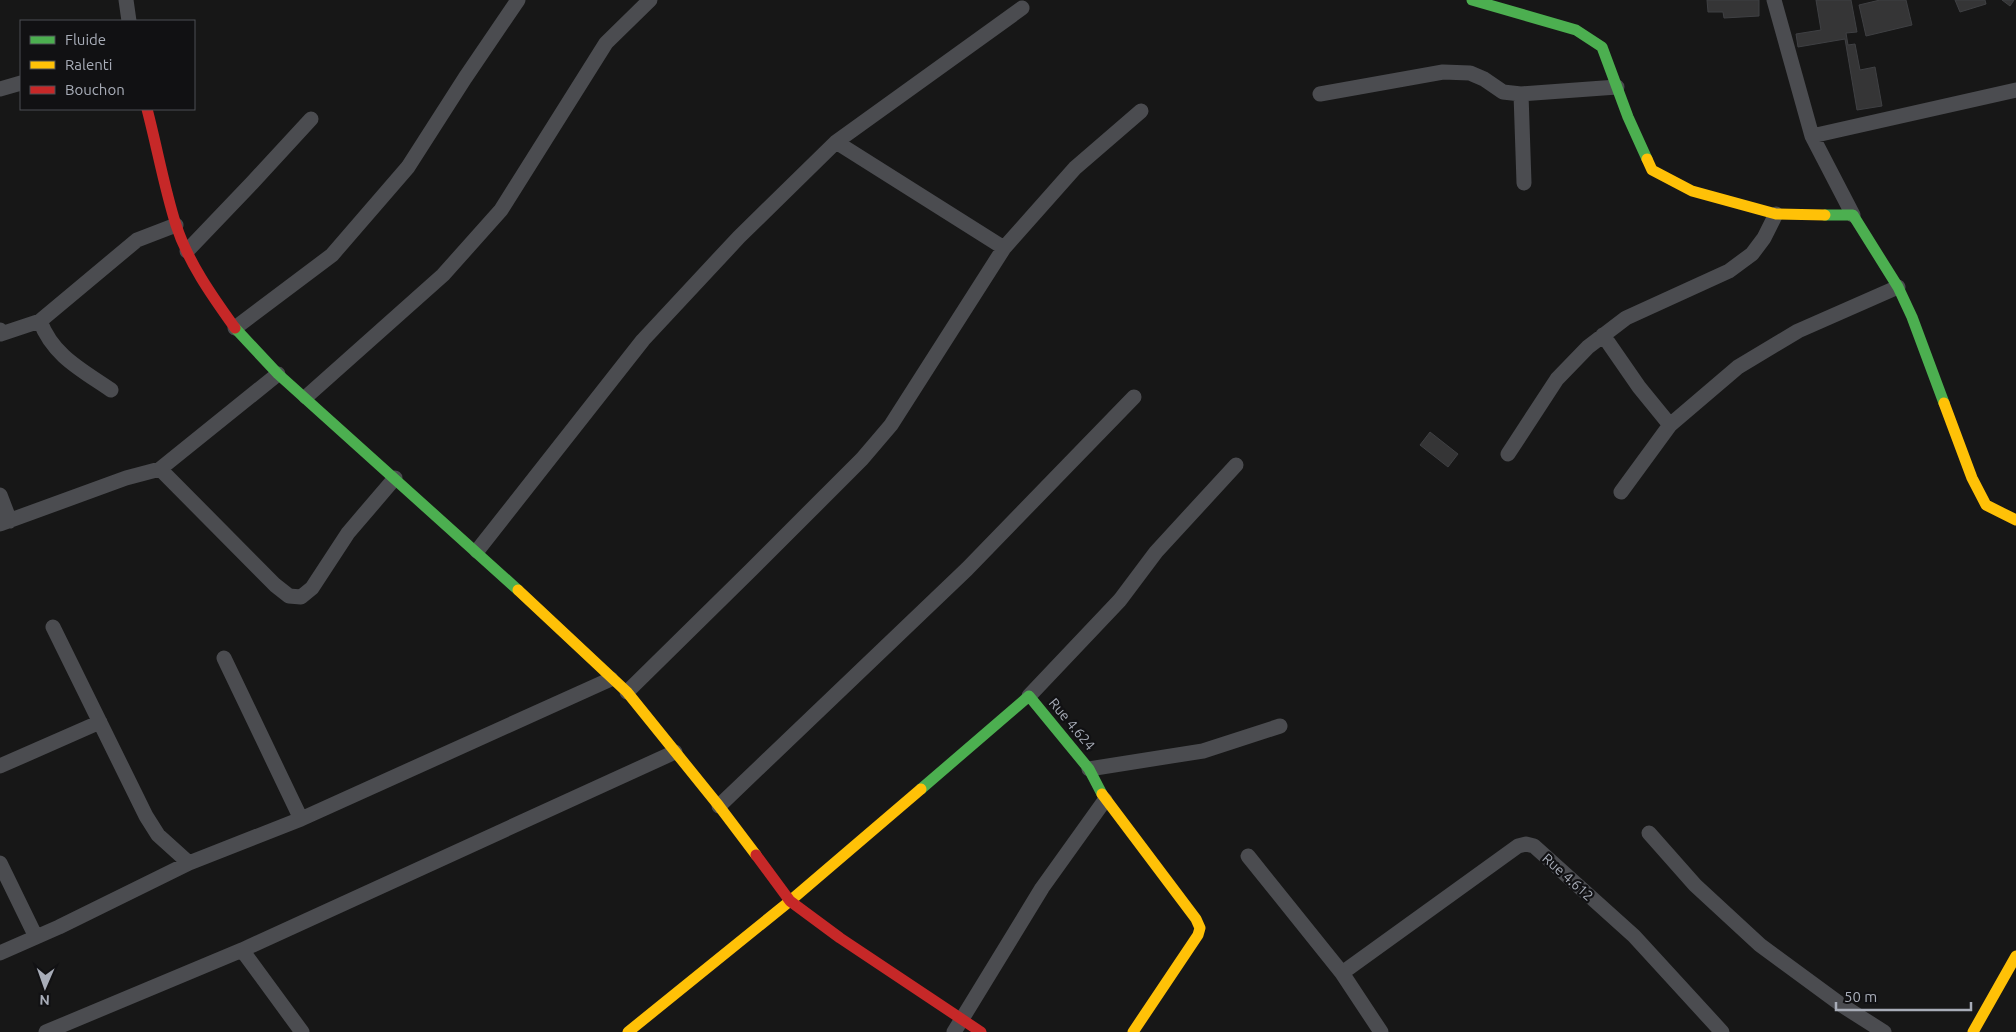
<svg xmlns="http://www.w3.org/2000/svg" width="2016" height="1032" viewBox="0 0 2016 1032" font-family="Ubuntu,sans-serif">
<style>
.building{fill:#353536;stroke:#3f4043}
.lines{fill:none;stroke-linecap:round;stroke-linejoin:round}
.street{stroke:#4b4c50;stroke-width:15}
.fast{stroke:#4caf50;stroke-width:11}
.slow{stroke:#ffc107;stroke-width:11}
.jam{stroke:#c62828;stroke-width:11}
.labels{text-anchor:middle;stroke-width:4.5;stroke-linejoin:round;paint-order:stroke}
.street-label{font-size:14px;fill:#a8adb8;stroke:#111113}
</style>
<rect width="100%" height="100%" fill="#171717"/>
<path class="building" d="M 1707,0 L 1759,0 L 1759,16 L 1724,18 L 1723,12 L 1708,12 Z
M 1816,0 L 1851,0 L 1857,32 L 1846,33 L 1848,45 L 1855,44 L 1860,70 L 1875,67 L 1882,106 L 1857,110 L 1845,39 L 1798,47 L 1796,34 L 1821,30 Z
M 1880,0 L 1906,0 L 1912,25 L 1866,36 L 1859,5 Z
M 1955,0 L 1985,0 L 1986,4 L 1960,12 Z
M 2002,0 L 2014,0 L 2010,6 Z
M 1430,432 L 1458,454 L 1448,467 L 1420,445 Z"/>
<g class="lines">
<path class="street" d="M 126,0 L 129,21
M 1774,0 L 1812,136 L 1853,215
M 0,89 L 21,83
M 1320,94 L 1443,72 L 1470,73 L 1484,79 L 1503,92 L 1521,94 L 1617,87
M 1521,94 L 1524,183
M 1812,136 L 2016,90
M 836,142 L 1004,248
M 187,251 L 252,183 L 311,119
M 40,321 C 53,356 82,370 111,390
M 235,328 L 332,255 L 408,167 L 465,78 L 518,0
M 0,330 L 1,334 L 40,321 L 137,240 L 176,225
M 1603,335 L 1639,387 L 1670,425
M 306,397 L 443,275 L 501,210 L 606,43 L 650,0
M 1508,454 L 1557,379 L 1588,347 L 1626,318 L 1729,271 L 1752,254 L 1764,238 L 1776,214
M 160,469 L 275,585 L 289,596 L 301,597 L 312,588 L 348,533 L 395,478
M 1621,492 L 1670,425 L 1738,367 L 1798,331 L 1898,287
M 0,495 L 10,521
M 0,524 L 126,478 L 160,469 L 278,374
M 477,551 L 643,340 L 739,237 L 836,142 L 1022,8
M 53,627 L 146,816 L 158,835 L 189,863
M 224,658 L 301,819
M 627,692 L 751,570 L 862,459 L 891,425 L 1004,248 L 1075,168 L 1141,111
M 1029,696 L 1120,600 L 1156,552 L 1236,465
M 0,766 L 100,722
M 1089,769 L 1203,751 L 1280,726
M 719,806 L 967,569 L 1134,397
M 1649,833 L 1695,885 L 1760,945 L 1843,1006 L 1884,1032
M 1248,856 L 1342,973 L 1381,1032
M 0,863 L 36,937
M 242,950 L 302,1032
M 0,953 L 59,927 L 189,863 L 301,819 L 611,679
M 1342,973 L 1518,846 L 1526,844 L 1534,846 L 1634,936 L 1722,1032
M 46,1032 L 242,950 L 675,752
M 954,1032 L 1042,888 L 1105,800"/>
<path class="fast" d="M 1472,0 L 1576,30 L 1602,47 L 1628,117 L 1647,159
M 1825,215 L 1853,215 L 1898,287 L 1912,317 L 1944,403
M 235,328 L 278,374 L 518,590
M 921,789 L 1029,696 L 1089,769 L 1102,794"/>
<path class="slow" d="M 1647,159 L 1652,170 L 1692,191 L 1776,214 L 1825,215
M 1944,403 L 1972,478 L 1986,505 L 2016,520
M 518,590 L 627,692 L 719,806 L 756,855
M 1102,794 L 1196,919 L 1200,928 L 1198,935 L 1133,1032
M 628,1032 L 790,901 L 921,789
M 1973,1032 L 2016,956"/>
<path class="jam" d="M 147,109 C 157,147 164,187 176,225 C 188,262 212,296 235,328
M 756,855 L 790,901 L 840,938 L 981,1032"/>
</g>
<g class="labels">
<g class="street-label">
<text transform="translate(1072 724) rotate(50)" y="5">Rue 4.624</text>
<text transform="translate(1568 877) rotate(42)" y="5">Rue 4.612</text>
</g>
</g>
<rect x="20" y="20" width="175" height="90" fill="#111113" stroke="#4d4f55"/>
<rect x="30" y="36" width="25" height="8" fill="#4caf50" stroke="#4d4f55"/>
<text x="65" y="45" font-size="15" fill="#a8adb8">Fluide</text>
<rect x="30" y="61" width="25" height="8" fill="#ffc107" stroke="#4d4f55"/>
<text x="65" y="70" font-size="15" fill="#a8adb8">Ralenti</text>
<rect x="30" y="86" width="25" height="8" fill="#c62828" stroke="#4d4f55"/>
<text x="65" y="95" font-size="15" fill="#a8adb8">Bouchon</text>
<g transform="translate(45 987) rotate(182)" stroke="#111113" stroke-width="4" paint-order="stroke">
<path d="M0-4L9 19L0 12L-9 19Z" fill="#a8adb8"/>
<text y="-8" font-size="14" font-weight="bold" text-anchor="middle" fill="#a8adb8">N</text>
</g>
<path d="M1836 1002v8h135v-8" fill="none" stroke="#a8adb8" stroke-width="2.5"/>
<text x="1844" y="1002" font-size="15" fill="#a8adb8" stroke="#111113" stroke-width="4" paint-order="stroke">50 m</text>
</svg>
